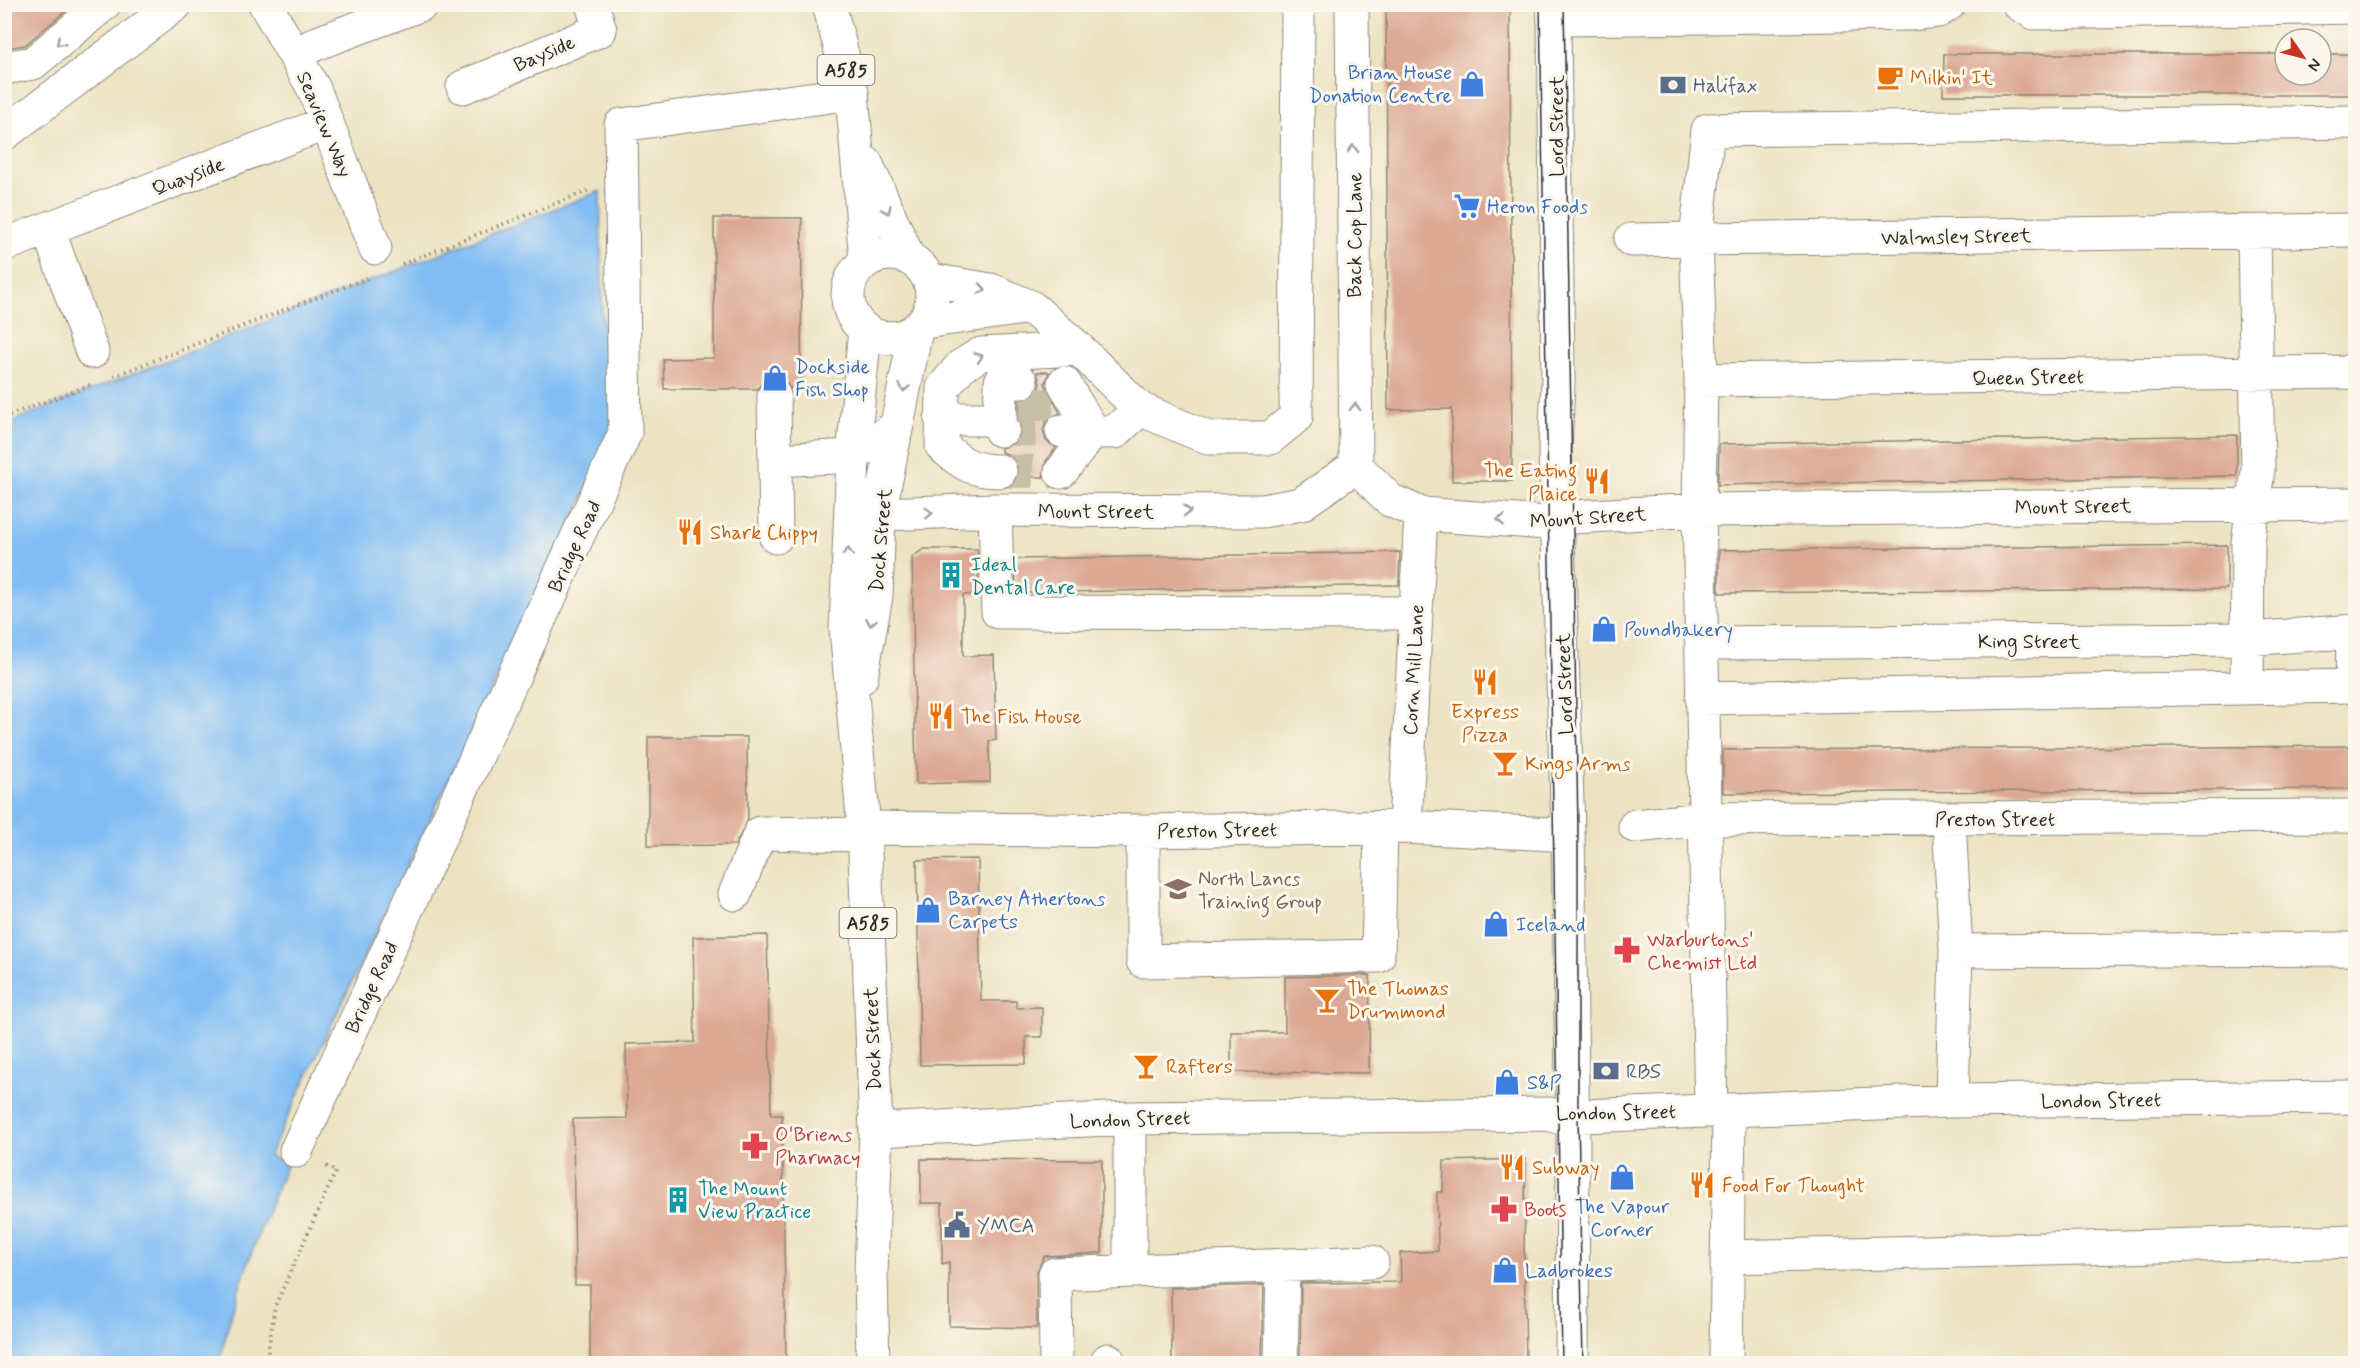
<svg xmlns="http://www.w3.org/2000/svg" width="2360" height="1368" viewBox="0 0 2360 1368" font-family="Mynerve,sans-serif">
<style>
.water{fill:#81bdf4;stroke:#567490;stroke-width:1.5}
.building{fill:#dca893}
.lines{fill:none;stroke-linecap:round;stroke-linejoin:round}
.minor-tunnel{stroke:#c6bea5;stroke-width:33;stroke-dasharray:33 16;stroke-linecap:butt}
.minor-casing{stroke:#8c8777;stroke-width:35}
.major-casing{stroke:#8c8777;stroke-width:35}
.highway-casing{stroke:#8c8777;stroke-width:35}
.path{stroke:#8c8777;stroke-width:4;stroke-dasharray:1.5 4.5;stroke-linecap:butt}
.minor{stroke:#fff;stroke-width:33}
.major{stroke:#fff;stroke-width:33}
.highway{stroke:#fff;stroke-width:33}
.tram{stroke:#2b2b2b;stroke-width:1.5}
.oneway{stroke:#a0a0a0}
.labels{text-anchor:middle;stroke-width:6;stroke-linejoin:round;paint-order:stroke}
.shield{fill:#fbf7ec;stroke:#696865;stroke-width:1.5}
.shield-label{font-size:18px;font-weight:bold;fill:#2b2b2b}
.street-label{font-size:20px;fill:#2b2b2b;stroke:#fbf7ec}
.shop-label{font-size:20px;fill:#366cbe;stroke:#fbf7ec;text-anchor:start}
.food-label{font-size:20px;fill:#c56008;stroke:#fbf7ec;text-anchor:start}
.service-label{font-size:20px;fill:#4e5e75;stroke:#fbf7ec;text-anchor:start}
.culture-label{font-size:20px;fill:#0d838f;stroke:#fbf7ec;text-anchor:start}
.education-label{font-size:20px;fill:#785e54;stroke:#fbf7ec;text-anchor:start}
.health-label{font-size:20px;fill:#be3a42;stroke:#fbf7ec;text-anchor:start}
</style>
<rect width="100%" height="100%" fill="#fbf7ec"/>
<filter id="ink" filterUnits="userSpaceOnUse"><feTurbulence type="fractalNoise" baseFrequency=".0167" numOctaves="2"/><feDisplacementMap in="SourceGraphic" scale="12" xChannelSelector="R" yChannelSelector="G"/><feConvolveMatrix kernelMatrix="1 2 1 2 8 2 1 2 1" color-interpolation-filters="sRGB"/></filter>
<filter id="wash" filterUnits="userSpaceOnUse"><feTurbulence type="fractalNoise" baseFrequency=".008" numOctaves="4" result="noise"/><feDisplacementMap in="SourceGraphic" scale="24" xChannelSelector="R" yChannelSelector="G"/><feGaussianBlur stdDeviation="1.35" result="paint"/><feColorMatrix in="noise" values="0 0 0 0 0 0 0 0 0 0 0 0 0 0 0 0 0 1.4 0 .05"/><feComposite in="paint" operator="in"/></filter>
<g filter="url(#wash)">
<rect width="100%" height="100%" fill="#ede3c3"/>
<path class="water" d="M 600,191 L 603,337 L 614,433 L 269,1156 L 287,1164 C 259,1230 234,1294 219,1363 L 5,1364 L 5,424 Z"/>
<g id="blocks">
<path class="building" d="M 4,4 L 74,4 L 25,45 L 7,48 L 4,46 Z
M 1386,4 L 1510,4 L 1512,481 L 1452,481 L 1452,409 L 1388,410 Z
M 1944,54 L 2285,54 L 2285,75 L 2321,75 L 2321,54 L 2355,54 L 2355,95 L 1943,95 Z
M 714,218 L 802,218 L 801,389 L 791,389 L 784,380 L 774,377 L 764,380 L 757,389 L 664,389 L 663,359 L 714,358 Z
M 1037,372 L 1049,372 L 1045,384 L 1060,413 L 1046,421 L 1043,430 L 1046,441 L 1056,448 L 1046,461 L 1043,477 L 1017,477 L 1017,463 L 1010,455 L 1001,452 L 1001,448 L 1017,442 L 1021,433 L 1019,401 L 1030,398 L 1037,392 L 1040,383 Z
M 2237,435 L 2237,476 L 1718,485 L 1719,444 Z
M 2227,545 L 2227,589 L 1719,593 L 1719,550 Z
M 924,549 L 977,549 L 979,594 L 963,595 L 963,656 L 994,655 L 996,740 L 989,741 L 990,782 L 916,784 L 912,557 Z
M 1400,552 L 1399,585 L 1016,593 L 1015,559 Z
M 648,737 L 747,737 L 748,820 L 735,845 L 648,846 Z
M 2355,746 L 2355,789 L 1723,793 L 1723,750 Z
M 978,859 L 981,1001 L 1016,1001 L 1016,1008 L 1042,1007 L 1042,1037 L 1026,1037 L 1026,1064 L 920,1065 L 917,860 Z
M 767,935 L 771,1115 L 782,1115 L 786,1364 L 590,1364 L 590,1285 L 575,1285 L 573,1119 L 627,1118 L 626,1044 L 695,1042 L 693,937 Z
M 1370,975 L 1369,1073 L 1231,1072 L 1231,1032 L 1285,1032 L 1285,977 Z
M 921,1159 L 1102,1160 L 1102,1253 L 1044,1256 L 1036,1274 L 1037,1328 L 949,1326 L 949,1262 L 942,1264 L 942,1203 L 921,1203 Z
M 1526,1159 L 1524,1249 L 1526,1364 L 1300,1363 L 1301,1283 L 1401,1282 L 1400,1253 L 1438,1251 L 1437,1192 L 1443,1192 L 1444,1161 Z
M 1264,1285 L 1262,1363 L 1172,1363 L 1171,1288 Z"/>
</g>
</g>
<g filter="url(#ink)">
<use href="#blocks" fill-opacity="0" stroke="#8c8777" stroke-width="1.5"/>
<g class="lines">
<path class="minor-tunnel" d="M 1020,404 L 1063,405
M 1003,429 L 1062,431
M 1000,471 L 1061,472"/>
<g class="minor-casing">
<path id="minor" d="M 265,4 L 314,89 L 375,248
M 1352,4 L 1356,466
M 2019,4 L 2034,13 L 2356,7
M 1554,19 L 1558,382 L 1555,449 L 1568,830 L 1573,1143 L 1572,1364
M 296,55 L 315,44 L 422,4
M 4,68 L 33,63 L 104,4
M 463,87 L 600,30 L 592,4
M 4,134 L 176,4
M 48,229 L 92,352
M 1631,240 L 2356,230
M 4,245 L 327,123
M 930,280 L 991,290 L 1031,307 L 1079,349 L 1140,409 L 1208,438 L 1270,438 L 1296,417 L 1298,4
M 924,322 L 1031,307
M 1701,380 L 2356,372
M 1064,383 L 1093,431
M 774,396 L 776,537
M 941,419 L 1000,419
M 1003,429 L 1000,430 L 1001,382 L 1021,382
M 1062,431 L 1115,432 L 1140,409
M 776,460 L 853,456 L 896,427
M 1356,466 L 1390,500 L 1421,514 L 1547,523 L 1573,517 L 1699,510 L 2356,504
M 1000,471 C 972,471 962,464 942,446 L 943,388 L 961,366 L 981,354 L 1079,349
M 1061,472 L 1093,431
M 995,510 L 998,612 L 1415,613
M 851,515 L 995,510 L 1263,511 L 1301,504 L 1356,466
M 1702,643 L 2247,639 L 2356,631
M 2247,688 L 2248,542 L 2258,470 L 2254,232
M 1702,698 L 2352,686 L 2353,631
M 1949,820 L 1956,951 L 1952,1101
M 1635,826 L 1704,819 L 2356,816
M 1405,827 L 1421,514
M 864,828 L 1143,831 L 1405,827 L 1553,834 L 1568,830
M 1143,831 L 1143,961 L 1378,956 L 1381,828
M 735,894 L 760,833 L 864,835
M 1956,951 L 2356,949
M 1711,1111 L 1699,510 L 1701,380 L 1696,239 L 1708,130 L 2356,122
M 1130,1118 L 1130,1270
M 876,1130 L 1130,1118 L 1549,1114 L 1558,1117 L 1952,1101 L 2356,1097
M 296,1151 L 625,433 L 621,125 L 852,93
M 1727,1257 L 2356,1241
M 1108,1360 L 1108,1364
M 1056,1364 L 1055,1274 L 1372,1262
M 1281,1364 L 1283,1265
M 1726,1364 L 1729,1111"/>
</g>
<g class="major-casing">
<path id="major" d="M 1553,4 L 1554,19 L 1564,19 L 1909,14 L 1938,11 L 1949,4"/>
</g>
<g class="highway-casing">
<path id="highway" d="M 829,4 L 852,93 L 866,261
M 866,163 L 908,257
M848 296a42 42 0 1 1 84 0a42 42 0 1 1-84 0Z
M 865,330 L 853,456 L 846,628 L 864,828 L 876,1130 L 871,1273 L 873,1364
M 861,678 L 876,596 L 879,514 L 916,330"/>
</g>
<path class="path" d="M 402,264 L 590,190
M 114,376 L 367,278
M 4,417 L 90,385
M 266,1364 L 275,1306 L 336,1171 L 323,1164"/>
<use href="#minor" class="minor"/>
<use href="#major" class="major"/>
<use href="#highway" class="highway"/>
<path class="tram" d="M 1540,4 L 1562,1364
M 1564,4 L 1578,828 L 1578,1115 L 1583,1364"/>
</g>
<defs><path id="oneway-chevron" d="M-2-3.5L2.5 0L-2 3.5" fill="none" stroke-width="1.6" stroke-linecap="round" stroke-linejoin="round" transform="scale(1.5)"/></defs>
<g class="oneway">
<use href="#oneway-chevron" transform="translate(60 42) rotate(140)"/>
<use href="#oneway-chevron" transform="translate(1353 149) rotate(-90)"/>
<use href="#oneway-chevron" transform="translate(887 210) rotate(66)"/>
<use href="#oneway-chevron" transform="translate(982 289) rotate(10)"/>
<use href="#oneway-chevron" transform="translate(979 357) rotate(-20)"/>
<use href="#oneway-chevron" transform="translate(904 388) rotate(102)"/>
<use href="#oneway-chevron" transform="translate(1355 407) rotate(-90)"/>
<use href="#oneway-chevron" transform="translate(1187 511)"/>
<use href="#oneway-chevron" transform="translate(929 513) rotate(-2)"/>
<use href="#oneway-chevron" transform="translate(1501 520) rotate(-176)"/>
<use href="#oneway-chevron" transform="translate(848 552) rotate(-88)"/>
<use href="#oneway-chevron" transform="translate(871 622) rotate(100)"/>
</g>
</g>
<defs>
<g id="cafe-bare" transform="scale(2.07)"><path d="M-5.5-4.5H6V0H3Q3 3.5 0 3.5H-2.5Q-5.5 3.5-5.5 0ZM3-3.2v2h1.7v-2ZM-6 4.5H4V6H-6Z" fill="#e8710a" stroke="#fbf7ec" stroke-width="2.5" paint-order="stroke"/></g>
<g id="shop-bare" transform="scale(2.07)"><path d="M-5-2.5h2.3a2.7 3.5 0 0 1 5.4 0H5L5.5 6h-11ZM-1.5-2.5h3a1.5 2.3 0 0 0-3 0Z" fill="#3f7fe0" stroke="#fbf7ec" stroke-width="2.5" paint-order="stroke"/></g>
<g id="bank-bare" transform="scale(2.07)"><path d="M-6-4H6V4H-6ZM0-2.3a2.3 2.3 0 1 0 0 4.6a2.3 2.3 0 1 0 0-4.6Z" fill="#5c6f8a" stroke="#fbf7ec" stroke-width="2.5" paint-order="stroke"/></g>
<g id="supermarket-bare" transform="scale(2.07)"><path d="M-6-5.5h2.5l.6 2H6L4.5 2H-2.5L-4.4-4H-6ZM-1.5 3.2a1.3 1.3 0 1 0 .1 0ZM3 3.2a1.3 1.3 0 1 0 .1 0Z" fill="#3f7fe0" stroke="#fbf7ec" stroke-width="2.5" paint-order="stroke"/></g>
<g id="restaurant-bare" transform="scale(2.07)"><path d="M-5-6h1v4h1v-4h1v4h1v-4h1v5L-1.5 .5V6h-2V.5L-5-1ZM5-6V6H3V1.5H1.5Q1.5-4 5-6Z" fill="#e8710a" stroke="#fbf7ec" stroke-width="2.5" paint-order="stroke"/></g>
<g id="building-bare" transform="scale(2.07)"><path d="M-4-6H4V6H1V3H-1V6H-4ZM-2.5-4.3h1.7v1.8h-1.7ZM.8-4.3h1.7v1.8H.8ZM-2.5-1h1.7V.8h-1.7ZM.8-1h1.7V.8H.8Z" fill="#0f9aa8" stroke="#fbf7ec" stroke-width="2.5" paint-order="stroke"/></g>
<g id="bar-bare" transform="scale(2.07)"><path d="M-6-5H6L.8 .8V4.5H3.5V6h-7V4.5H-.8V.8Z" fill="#e8710a" stroke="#fbf7ec" stroke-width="2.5" paint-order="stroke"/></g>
<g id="university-bare" transform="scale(2.07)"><path d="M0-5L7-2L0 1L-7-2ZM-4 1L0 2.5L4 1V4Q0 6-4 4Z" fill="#8d6e63" stroke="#fbf7ec" stroke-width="2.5" paint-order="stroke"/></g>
<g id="pharmacy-bare" transform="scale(2.07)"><path d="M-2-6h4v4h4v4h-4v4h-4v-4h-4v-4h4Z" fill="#e0444e" stroke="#fbf7ec" stroke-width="2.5" paint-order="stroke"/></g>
<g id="civic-bare" transform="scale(2.07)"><path d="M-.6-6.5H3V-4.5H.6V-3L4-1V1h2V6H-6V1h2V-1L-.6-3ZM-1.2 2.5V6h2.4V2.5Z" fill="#5c6f8a" stroke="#fbf7ec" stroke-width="2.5" paint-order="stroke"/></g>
</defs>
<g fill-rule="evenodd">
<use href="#cafe-bare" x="1890" y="77"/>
<use href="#shop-bare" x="1472" y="84"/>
<use href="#bank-bare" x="1673" y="85"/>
<use href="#supermarket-bare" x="1467" y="206"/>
<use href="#shop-bare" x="775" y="378"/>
<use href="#restaurant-bare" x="1597" y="481"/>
<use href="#restaurant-bare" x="690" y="532"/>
<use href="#building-bare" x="951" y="575"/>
<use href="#shop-bare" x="1604" y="629"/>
<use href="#restaurant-bare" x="1485" y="682"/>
<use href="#restaurant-bare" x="941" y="716"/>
<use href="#bar-bare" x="1505" y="763"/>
<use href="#university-bare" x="1178" y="889"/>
<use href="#shop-bare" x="928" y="910"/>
<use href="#shop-bare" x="1496" y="924"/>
<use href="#pharmacy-bare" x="1627" y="950"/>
<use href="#bar-bare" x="1327" y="1000"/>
<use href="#bar-bare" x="1146" y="1066"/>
<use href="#bank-bare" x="1606" y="1071"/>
<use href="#shop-bare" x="1507" y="1082"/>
<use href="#pharmacy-bare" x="755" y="1146"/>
<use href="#restaurant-bare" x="1512" y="1167"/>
<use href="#shop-bare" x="1622" y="1177"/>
<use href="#restaurant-bare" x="1702" y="1185"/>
<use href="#building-bare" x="678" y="1200"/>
<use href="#pharmacy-bare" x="1504" y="1209"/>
<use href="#civic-bare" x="957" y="1225"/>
<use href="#shop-bare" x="1505" y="1270"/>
</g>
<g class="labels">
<g class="shield">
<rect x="817.5" y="55" width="57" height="30" rx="4.5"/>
<rect x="839.5" y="908" width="57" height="30" rx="4.5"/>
</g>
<g class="shield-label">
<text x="846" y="76">A585</text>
<text x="868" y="929">A585</text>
</g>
<g class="street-label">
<text transform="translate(544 53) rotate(-23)" y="7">Bayside</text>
<text transform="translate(325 124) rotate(67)" y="7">Seaview Way</text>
<text transform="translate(1556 126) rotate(-90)" y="7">Lord Street</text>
<text transform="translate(188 176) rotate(-21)" y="7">Quayside</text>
<text transform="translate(1354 235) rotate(-90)" y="7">Back Cop Lane</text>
<text transform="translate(1956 236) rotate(-1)" y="7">Walmsley Street</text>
<text transform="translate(2028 377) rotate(-1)" y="7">Queen Street</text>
<text transform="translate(2073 506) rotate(-1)" y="7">Mount Street</text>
<text x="1096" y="518">Mount Street</text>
<text transform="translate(1588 517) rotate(-4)" y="7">Mount Street</text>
<text transform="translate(880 540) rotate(-85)" y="7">Dock Street</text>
<text transform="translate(574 546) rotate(-65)" y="7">Bridge Road</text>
<text x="2029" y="648">King Street</text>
<text transform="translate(1413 670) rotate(-87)" y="7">Corn Mill Lane</text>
<text transform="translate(1564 684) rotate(-92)" y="7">Lord Street</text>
<text x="1995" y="826">Preston Street</text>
<text transform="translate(1217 830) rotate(-1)" y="7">Preston Street</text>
<text transform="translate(371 987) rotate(-65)" y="7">Bridge Road</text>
<text transform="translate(872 1039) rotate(-92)" y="7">Dock Street</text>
<text transform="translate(2101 1100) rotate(-1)" y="7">London Street</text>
<text transform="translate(1616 1112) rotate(-1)" y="7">London Street</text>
<text transform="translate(1130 1119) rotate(-2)" y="7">London Street</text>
</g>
<g class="shop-label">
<text x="1452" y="79" text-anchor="end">Brian House<tspan x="1452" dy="23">Donation Centre</tspan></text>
<text x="1487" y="213">Heron Foods</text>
<text x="795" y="373">Dockside<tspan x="795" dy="23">Fish Shop</tspan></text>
<text x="1624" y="636">Poundbakery</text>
<text x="948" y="905">Barney Athertons<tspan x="948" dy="23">Carpets</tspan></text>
<text x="1516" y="931">Iceland</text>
<text x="1527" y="1089">S&amp;P</text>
<text x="1622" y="1213" text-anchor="middle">The Vapour<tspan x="1622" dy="23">Corner</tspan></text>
<text x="1525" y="1277">Ladbrokes</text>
</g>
<g class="food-label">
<text x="1910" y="84">Milkin' It</text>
<text x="1577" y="477" text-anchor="end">The Eating<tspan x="1577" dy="23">Plaice</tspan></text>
<text x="710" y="539">Shark Chippy</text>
<text x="1485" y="718" text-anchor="middle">Express<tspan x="1485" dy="23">Pizza</tspan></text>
<text x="961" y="723">The Fish House</text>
<text x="1525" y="770">Kings Arms</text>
<text x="1347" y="995">The Thomas<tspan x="1347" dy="23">Drummond</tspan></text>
<text x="1166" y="1073">Rafters</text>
<text x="1532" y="1174">Subway</text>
<text x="1722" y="1192">Food For Thought</text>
</g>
<g class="service-label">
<text x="1693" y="92">Halifax</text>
<text x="1626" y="1078">RBS</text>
<text x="977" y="1232">YMCA</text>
</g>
<g class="culture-label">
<text x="971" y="571">Ideal<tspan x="971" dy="23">Dental Care</tspan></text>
<text x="698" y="1195">The Mount<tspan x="698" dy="23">View Practice</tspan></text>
</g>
<g class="education-label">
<text x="1198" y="885">North Lancs<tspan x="1198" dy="23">Training Group</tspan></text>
</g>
<g class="health-label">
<text x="1647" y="946">Warburtons'<tspan x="1647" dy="23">Chemist Ltd</tspan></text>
<text x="775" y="1141">O'Briens<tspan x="775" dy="23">Pharmacy</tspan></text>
<text x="1524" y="1216">Boots</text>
</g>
</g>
<rect width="2360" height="1368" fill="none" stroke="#fbf7ec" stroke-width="24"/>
<g transform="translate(2303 57) rotate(125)"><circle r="28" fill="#fbf7ec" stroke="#a8a59f" stroke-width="1.5"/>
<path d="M0-4.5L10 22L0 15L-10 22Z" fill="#c8321e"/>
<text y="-9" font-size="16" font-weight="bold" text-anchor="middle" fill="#2b2b2b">N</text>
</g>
</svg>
